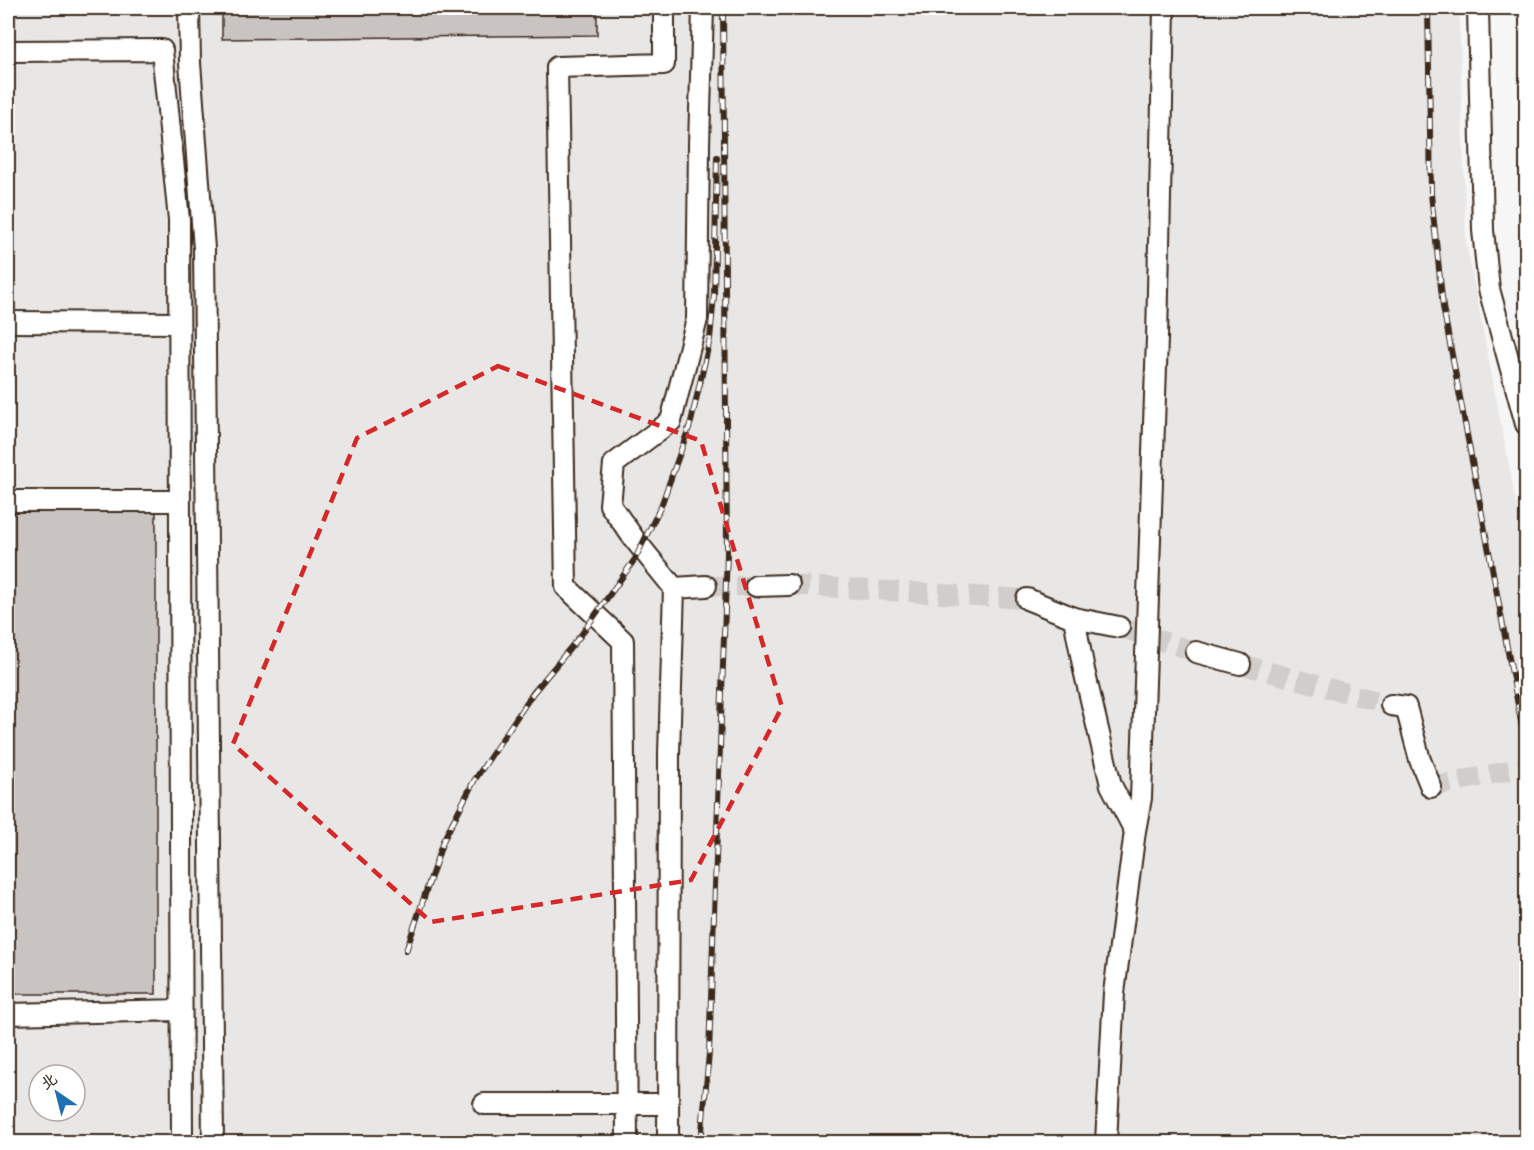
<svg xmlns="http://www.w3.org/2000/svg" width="1534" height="1150" viewBox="0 0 1534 1150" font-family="Pangolin,'LXGW WenKai TC',sans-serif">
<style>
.built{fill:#e9e7e6;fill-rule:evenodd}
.building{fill:#c9c3c1;stroke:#3b2a1e;stroke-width:1.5}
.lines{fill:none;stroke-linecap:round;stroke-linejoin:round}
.minor-tunnel{stroke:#d1cdcb;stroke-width:20;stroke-dasharray:20 10;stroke-linecap:butt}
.minor-casing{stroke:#3b2a1e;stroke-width:24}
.minor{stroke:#fff;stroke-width:20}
.rail-casing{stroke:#3b2a1e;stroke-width:6}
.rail{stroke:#fff;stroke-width:4;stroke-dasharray:11;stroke-linecap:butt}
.marked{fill:none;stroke:#d62828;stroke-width:4.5;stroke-dasharray:12 8;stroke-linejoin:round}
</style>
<rect width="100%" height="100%" fill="#f7f6f6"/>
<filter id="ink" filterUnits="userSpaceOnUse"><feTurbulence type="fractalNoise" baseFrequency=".0167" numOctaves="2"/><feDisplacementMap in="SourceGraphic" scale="12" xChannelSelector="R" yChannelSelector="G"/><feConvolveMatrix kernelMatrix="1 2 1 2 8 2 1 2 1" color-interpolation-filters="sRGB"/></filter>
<g filter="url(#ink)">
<path class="built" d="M 8,8 L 1459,8 L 1466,241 L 1526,554 L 1526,1142 L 8,1142 ZM 39,1075 L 75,1075 L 75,1111 L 39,1111 Z"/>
<path class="building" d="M 222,8 L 597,8 L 597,35 L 222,39 Z
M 156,511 L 156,994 L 8,994 L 8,512 Z"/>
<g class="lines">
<path class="minor-tunnel" d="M 789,585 L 1027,599
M 706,586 L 756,586
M 1119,627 L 1196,652
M 1240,664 L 1391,705
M 1431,787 L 1526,767"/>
<g class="minor-casing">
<path id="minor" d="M 189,8 L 190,63 L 204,249 L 213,1142
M 1478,8 L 1483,230 L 1489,289 L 1526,424
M 8,51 L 162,50 L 179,220 L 182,1142
M 8,322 L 179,323
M 8,501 L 179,501
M 756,586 L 789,585
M 674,588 L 706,586
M 1027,599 L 1074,618 L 1119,627
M 1074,618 L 1084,670 L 1111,785 L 1135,831 L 1114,993 L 1106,1142
M 1196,652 L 1240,664
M 1391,705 L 1406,707 L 1420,760 L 1431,787
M 1135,831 L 1141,798 L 1157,338 L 1164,8
M 8,1014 L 181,1010
M 484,1104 L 668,1104
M 627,1142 L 623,641 L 566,587 L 557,67 L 664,64 L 664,8
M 668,1142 L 669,753 L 674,588 L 635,540 L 610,505 L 614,464 L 671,421 L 697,319 L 699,145 L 703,8"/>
</g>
<use href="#minor" class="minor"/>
<g class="rail-casing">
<path id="rail" d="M 1428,8 L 1431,194 L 1443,307 L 1526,748
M 406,951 L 443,841 L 474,781 L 533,693 L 581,635 L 635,559 L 661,506 L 691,422 L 710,339 L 714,295 L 717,157
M 701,1142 L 709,1053 L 727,553 L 723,8"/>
</g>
<use href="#rail" class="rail"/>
</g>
</g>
<path class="marked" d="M 498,366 L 701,441 L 782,707 L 691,880 L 431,922 L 233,744 L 357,438 Z"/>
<rect width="1534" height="1150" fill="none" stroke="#fff" stroke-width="30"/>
<rect x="15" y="15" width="1504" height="1120" fill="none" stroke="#3b2a1e" stroke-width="2" filter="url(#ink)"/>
<g transform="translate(57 1093) rotate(325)"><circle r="28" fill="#ffffff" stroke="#b1aaa5" stroke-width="1.5"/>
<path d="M0-4.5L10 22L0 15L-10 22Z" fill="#1f6fb2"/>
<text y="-9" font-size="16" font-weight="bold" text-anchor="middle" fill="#3b2a1e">北</text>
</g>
</svg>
